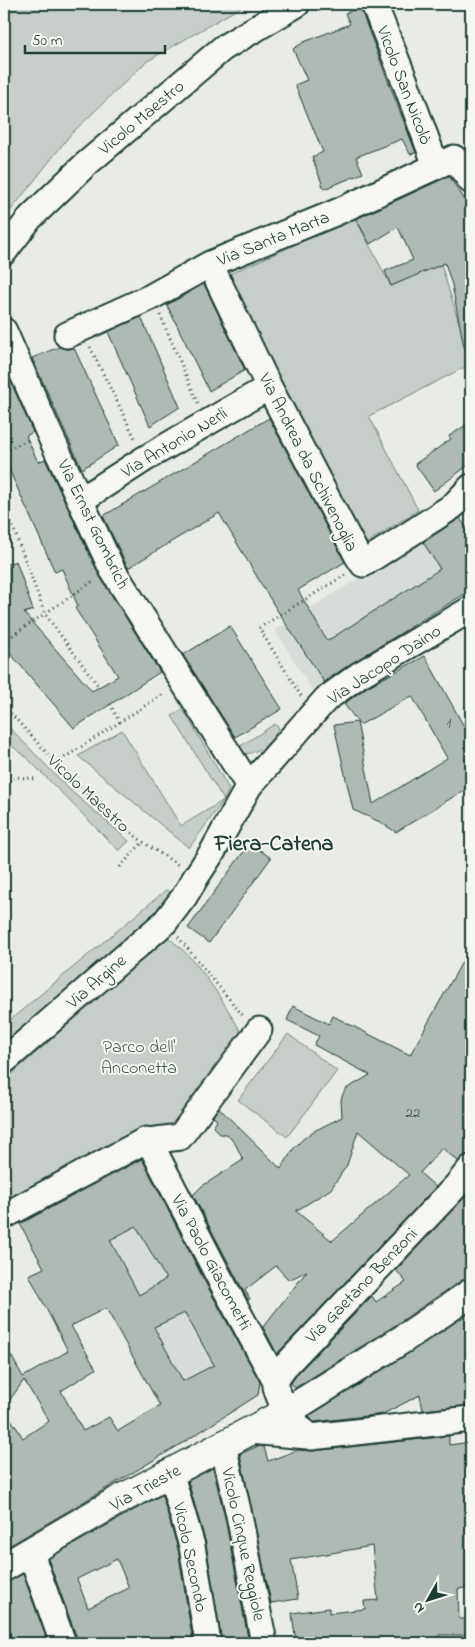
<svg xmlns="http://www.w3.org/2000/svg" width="475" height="1647" viewBox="0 0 475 1647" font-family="'Indie Flower',sans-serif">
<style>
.built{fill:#d8dcd8}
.green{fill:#c7cec9;stroke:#73867e}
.building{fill:#b0bab5;stroke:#1f3d34;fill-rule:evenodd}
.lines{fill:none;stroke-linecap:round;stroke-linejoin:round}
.minor-casing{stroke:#1f3d34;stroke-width:29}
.major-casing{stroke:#1f3d34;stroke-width:31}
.path{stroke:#1f3d34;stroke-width:3;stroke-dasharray:1 4;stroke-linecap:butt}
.minor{stroke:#f6f6f2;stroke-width:25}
.major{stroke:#f6f6f2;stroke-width:28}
.labels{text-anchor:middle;stroke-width:4;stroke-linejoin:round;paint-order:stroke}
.number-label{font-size:15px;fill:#435c54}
.street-label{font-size:18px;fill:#1f3d34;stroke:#f6f6f2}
.park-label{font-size:18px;fill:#415a52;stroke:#f6f6f2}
.district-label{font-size:22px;font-weight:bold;fill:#1f3d34;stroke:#f6f6f2}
</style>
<rect width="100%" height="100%" fill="#e9ebe7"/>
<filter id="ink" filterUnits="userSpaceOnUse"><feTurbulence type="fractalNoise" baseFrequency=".02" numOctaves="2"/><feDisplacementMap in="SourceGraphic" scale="10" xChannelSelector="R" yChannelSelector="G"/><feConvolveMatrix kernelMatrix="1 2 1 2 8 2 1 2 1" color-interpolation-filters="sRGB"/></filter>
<g filter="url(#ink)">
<path class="built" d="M 459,516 L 471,535 L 471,590 L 312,690 L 275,630 Z
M 145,1149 L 261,1374 L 258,1395 L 181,1444 L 49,1205 Z"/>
<path class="green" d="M 4,4 L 246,4 L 146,62 L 71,134 L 4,219 Z
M 355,218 L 391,286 L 441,264 L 459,323 L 471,344 L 471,364 L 369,416 L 418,510 L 362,546 L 227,275 Z
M 183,709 L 229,789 L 224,800 L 189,848 L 78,756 L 122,730 L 181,826 L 224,800 L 172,716 Z
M 4,722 L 71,791 L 129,841 L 119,851 L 26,757 L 4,740 Z
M 275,724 L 279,728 C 271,742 262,751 246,754 L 239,747 Z
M 166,890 L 173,894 L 151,919 L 4,1049 L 4,1025 Z
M 167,937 C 199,959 224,1003 244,1037 L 174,1126 L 146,1127 L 53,1175 L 4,1203 L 4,1081 Z
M 288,1034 L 337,1071 L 287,1137 L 238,1100 Z"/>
<path class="building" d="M 360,8 L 416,153 L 410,154 L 402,139 L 356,157 L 363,173 L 324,189 L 312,157 L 323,152 L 295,85 L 307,80 L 293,49 L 304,42 L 350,24 L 345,13 Z
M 449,176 L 471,209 L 471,347 L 464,347 L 452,285 L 445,263 L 391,286 L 385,271 L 413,260 L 398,227 L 370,244 L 356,219 Z
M 204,284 L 245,370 L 209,391 L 167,305 Z
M 141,317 L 180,407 L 150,426 L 108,332 Z
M 59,347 L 66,349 L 74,348 L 119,445 L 82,469 L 32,358 Z
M 7,373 L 33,432 L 26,436 L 38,462 L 45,459 L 99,575 L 160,672 L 74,728 L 4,646 L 4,565 L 16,561 L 33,610 L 24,613 L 92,691 L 118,676 L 75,608 L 78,606 L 62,569 L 55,572 L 4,458 L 4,376 Z
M 269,418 L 345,562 L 298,590 L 327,641 L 440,569 L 423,542 L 460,518 L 471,535 L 471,590 L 352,663 L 324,682 L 275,607 L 219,513 L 128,568 L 103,516 Z
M 471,422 L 471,463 L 434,491 L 415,464 L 451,439 L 449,436 Z
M 230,626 L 282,709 L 235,737 L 183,655 Z
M 425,656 L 471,739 L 471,786 L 396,832 L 380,822 L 353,810 L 334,725 L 357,722 L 373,804 L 447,758 L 412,696 L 360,725 L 344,704 L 367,687 Z
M 250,843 L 271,858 L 209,943 L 188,928 Z
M 471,946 L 471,1154 L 466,1155 L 458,1161 L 442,1148 L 420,1173 L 436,1187 L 277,1354 L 263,1327 L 307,1271 L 289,1280 L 276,1266 L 245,1290 L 250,1299 L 248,1300 L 193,1195 L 202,1186 L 243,1160 L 236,1145 L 227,1134 L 220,1134 L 213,1127 L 217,1121 L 213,1116 L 219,1108 L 281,1169 L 294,1148 L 303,1139 L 312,1132 L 342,1117 L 341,1100 L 343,1094 L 346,1089 L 370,1075 L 314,1045 L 319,1036 L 287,1020 L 293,1006 L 329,1024 L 333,1016 L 410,1055 ZM 358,1131 L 409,1175 L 332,1241 L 296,1211 L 331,1189 L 347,1165 Z
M 142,1159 L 205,1282 L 260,1382 L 258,1395 L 181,1444 L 4,1549 L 4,1408 L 23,1438 L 49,1421 L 24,1380 L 4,1408 L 4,1343 L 23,1377 L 68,1351 L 29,1275 L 44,1268 L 20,1224 ZM 136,1226 L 166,1279 L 139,1295 L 110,1240 ZM 106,1308 L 160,1406 L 118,1431 L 109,1417 L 83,1431 L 61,1391 L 96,1369 L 71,1326 ZM 185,1313 L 214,1365 L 183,1381 L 154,1327 Z
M 471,1190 L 471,1278 L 462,1280 L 394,1326 L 295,1388 L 291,1383 L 298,1373 L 372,1296 L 376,1302 L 406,1282 L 396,1270 Z
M 471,1312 L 471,1405 L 423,1410 L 420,1395 L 383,1414 L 314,1422 L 312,1420 L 309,1416 L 411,1352 Z
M 449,1436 L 449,1445 L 471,1442 L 471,1587 L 458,1589 L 459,1619 L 471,1619 L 471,1635 L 439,1635 L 439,1643 L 296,1643 L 292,1613 L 329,1608 L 329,1613 L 365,1609 L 364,1601 L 378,1600 L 372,1546 L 291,1560 L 298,1599 L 271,1603 L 240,1454 L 258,1446 L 264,1447 L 268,1461 L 298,1450 L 313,1451 Z
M 213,1468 L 225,1518 L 249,1643 L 222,1643 L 206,1544 L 188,1481 Z
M 162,1495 L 178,1549 L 193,1643 L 77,1643 L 77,1638 L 48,1559 L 125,1515 ZM 117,1559 L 129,1588 L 88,1608 L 77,1579 Z
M 23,1574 L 48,1643 L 4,1643 L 4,1583 L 12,1580 Z"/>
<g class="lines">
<g class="minor-casing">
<path id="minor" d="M 374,4 L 406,84 L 436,166
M 4,252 L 30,218 L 85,165 L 223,48 L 297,4
M 210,264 L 269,387 L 357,555 L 363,564 L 453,506 L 471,487
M 4,331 L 48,431 L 112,569 L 249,786
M 67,335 L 151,297 L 210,264 L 337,212 L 454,158 L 471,181
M 81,500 L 146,458 L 269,387
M 4,1061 L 165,922 L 184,897 L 196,877 L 213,851 L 249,786 L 326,699 L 359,675 L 471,609
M 149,1141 L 218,1275 L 276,1382
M 471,1168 L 457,1185 L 287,1364 C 284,1369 278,1375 276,1381 C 273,1394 299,1433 311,1437 L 471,1419
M 4,1216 L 146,1140 L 149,1141 L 180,1137 L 259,1030
M 249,1431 L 307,1436
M 223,1445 L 239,1515 L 264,1643
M 170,1472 L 192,1546 L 208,1643
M 30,1551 L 63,1643"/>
</g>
<g class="major-casing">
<path id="major" d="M 4,1567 L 117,1501 L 288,1411 L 403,1339 L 471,1293"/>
</g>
<path class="path" d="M 160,315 L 198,403
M 90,347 L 136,440
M 4,451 L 28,440
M 4,503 L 45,614 L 99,687
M 4,641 L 95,580
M 301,696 L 259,628 L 345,575
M 110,704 L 120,723
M 4,706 L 56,763 L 103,810 L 143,842 L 178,865
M 56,763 L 165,693
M 4,782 L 17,777 L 35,779
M 120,867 L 143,842
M 178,937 L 244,1017"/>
<use href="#minor" class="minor"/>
<use href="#major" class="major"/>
</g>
</g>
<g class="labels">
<g class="number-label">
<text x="449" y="727">1</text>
<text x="413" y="1117">22</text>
</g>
<g class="street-label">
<text transform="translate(405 85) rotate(69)" y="6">Vicolo San Nicolò</text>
<text transform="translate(141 117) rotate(-40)" y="6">Vicolo Maestro</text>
<text transform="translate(273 238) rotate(-22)" y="6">Via Santa Marta</text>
<text transform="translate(174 442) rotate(-31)" y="6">Via Antonio Nerli</text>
<text transform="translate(309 462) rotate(63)" y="6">Via Andrea da Schivenoglia</text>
<text transform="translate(94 524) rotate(64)" y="6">Via Ernst Gombrich</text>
<text transform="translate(384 664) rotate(-33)" y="6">Via Jacopo Daino</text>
<text transform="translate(89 793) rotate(43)" y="6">Vicolo Maestro</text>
<text transform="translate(96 981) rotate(-41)" y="6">Via Argine</text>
<text transform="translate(212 1262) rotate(62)" y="6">Via Paolo Giacometti</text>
<text transform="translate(361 1285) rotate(-46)" y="6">Via Gaetano Benzoni</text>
<text transform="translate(145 1487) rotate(-29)" y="6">Via Trieste</text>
<text transform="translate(244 1544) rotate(78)" y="6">Vicolo Cinque Reggiole</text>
<text transform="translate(191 1557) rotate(78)" y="6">Vicolo Secondo</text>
</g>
<g class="park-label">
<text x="139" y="1052">Parco dell'<tspan x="139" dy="21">Anconetta</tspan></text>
</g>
<g class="district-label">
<text x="274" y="850">Fiera-Catena</text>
</g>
</g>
<rect width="475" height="1647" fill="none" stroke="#f6f6f2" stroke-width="20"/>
<rect x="10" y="10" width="455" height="1627" fill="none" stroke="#1f3d34" stroke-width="2" filter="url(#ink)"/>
<g transform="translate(428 1600) rotate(231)" stroke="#f6f6f2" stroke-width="4" paint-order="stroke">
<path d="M0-4L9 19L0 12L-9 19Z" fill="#1f3d34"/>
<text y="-8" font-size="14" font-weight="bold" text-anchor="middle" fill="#1f3d34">N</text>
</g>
<path d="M25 45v8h140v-8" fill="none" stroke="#1f3d34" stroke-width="2.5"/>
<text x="32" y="45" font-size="15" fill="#1f3d34" stroke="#f6f6f2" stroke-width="4" paint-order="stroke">50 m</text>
</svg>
